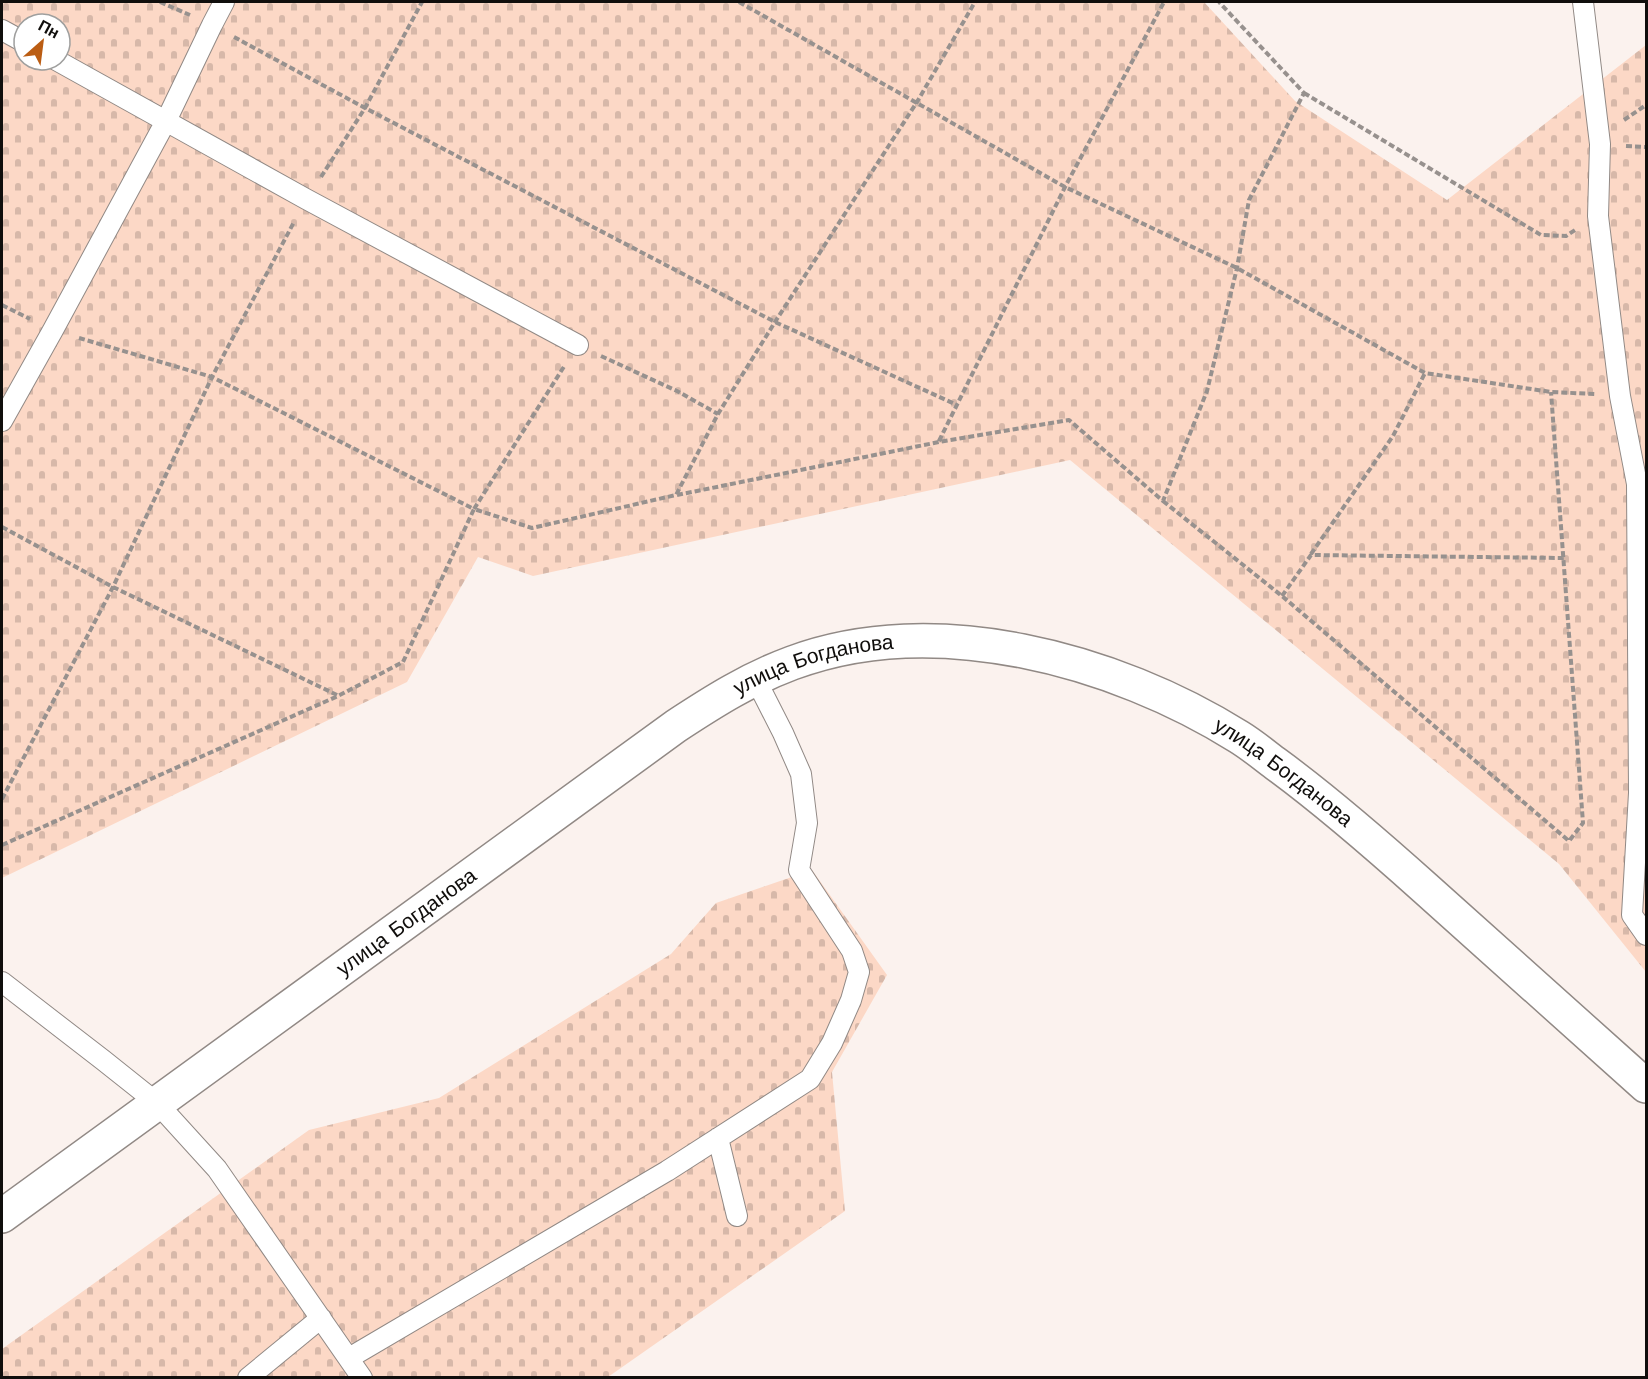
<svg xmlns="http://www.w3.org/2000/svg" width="1648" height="1379" viewBox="0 0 1648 1379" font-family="'Work Sans',sans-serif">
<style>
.cemetery{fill:url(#cemetery-stones);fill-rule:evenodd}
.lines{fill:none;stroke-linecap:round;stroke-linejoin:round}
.lane-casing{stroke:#918985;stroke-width:22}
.primary-casing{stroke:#918985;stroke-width:36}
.path{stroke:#97918e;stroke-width:4;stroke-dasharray:6 3;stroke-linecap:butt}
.lane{stroke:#fff;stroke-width:20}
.primary{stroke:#fff;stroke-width:33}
.labels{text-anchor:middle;stroke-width:4.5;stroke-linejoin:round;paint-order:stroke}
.street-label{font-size:21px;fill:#100e0c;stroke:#fff}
</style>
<defs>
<pattern id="cemetery-stones" width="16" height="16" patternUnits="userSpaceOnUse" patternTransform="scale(1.5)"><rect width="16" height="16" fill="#fcd8c6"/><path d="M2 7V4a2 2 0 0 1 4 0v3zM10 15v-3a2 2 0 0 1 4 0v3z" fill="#d7b8a9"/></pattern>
</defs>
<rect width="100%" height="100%" fill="#fbf2ee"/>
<path class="cemetery" d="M 2,2 L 1204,2 L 1295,101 L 1447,200 L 1646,45 L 1646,972 L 1559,864 L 1070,460 L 533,576 L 478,557 L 407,682 L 2,878 ZM 24,24 L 60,24 L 60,60 L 24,60 Z
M 812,870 L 887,975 L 832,1072 L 845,1211 L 608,1377 L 2,1378 L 2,1349 L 309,1130 L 439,1098 L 671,954 L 716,903 Z"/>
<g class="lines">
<g class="lane-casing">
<path id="lane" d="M 1583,2 L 1600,144 L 1598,216 L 1620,396 L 1637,484 L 1639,793 L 1632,915 L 1646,935
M 2,30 L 24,42
M 56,60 L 306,199 L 578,345
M 2,421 L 53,330 L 166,121 L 212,25 L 224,2
M 2,982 L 103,1060 L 157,1103 L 217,1169 L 362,1378
M 718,1138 L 737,1216
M 349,1358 L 667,1171 L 810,1079 L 832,1043 L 851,1000 L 859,972 L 852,951 L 799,870 L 807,823 L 801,774 L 783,733 L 755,678
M 248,1378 L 321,1318"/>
</g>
<g class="primary-casing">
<g id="primary">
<path id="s1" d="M 2,1216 L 676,726 C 714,701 749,679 792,663 C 934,610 1115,659 1239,737 C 1252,745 1264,755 1276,764 C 1328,802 1377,845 1425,888 C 1499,954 1573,1020 1646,1086"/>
</g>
</g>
<path class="path" d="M 160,2 L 190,15
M 739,2 L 1065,187 L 1237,268 L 1425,373 L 1551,392 L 1595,394
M 234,37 L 365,108 L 775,322 L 957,405
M 1304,93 L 1541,235 L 1566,236 L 1575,230
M 1624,120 L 1646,105
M 1626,146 L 1646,147
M 321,177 L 365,108 L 422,2
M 2,305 L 30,319
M 79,338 L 212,377 L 474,509 L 565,365
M 601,356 L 677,391 L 718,414
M 939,441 L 1065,187 L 1164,2
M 677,495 L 939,442 L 1069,420 L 1163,501 L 1207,391 L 1237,268 L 1249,200 L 1304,93 L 1219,2
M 1163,501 L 1282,596 L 1569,841 L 1583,823 L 1551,392
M 2,527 L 113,587 L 337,695
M 1311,554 L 1393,436 L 1425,373
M 1282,596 L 1311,555 L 1564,558
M 2,799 L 113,587 L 212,377 L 294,222
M 2,845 L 338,696 L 403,662 L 474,509 L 532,528 L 676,495 L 718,414 L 775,322 L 917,102 L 975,2"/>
<use href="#lane" class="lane"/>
<use href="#primary" class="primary"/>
</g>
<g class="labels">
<g class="street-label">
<text dy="7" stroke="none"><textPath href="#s1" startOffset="986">улица Богданова</textPath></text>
<text dy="7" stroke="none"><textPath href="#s1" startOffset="1490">улица Богданова</textPath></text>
<text dy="7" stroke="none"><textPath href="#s1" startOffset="500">улица Богданова</textPath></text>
</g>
</g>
<rect width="1648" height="1379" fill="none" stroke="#100e0c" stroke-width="6"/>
<g transform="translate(42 42) rotate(28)"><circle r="28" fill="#ffffff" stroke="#9f9f9e" stroke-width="1.5"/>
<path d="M0-4.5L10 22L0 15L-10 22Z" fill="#bb5d13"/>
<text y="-9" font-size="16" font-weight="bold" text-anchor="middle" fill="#100e0c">Пн</text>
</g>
</svg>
